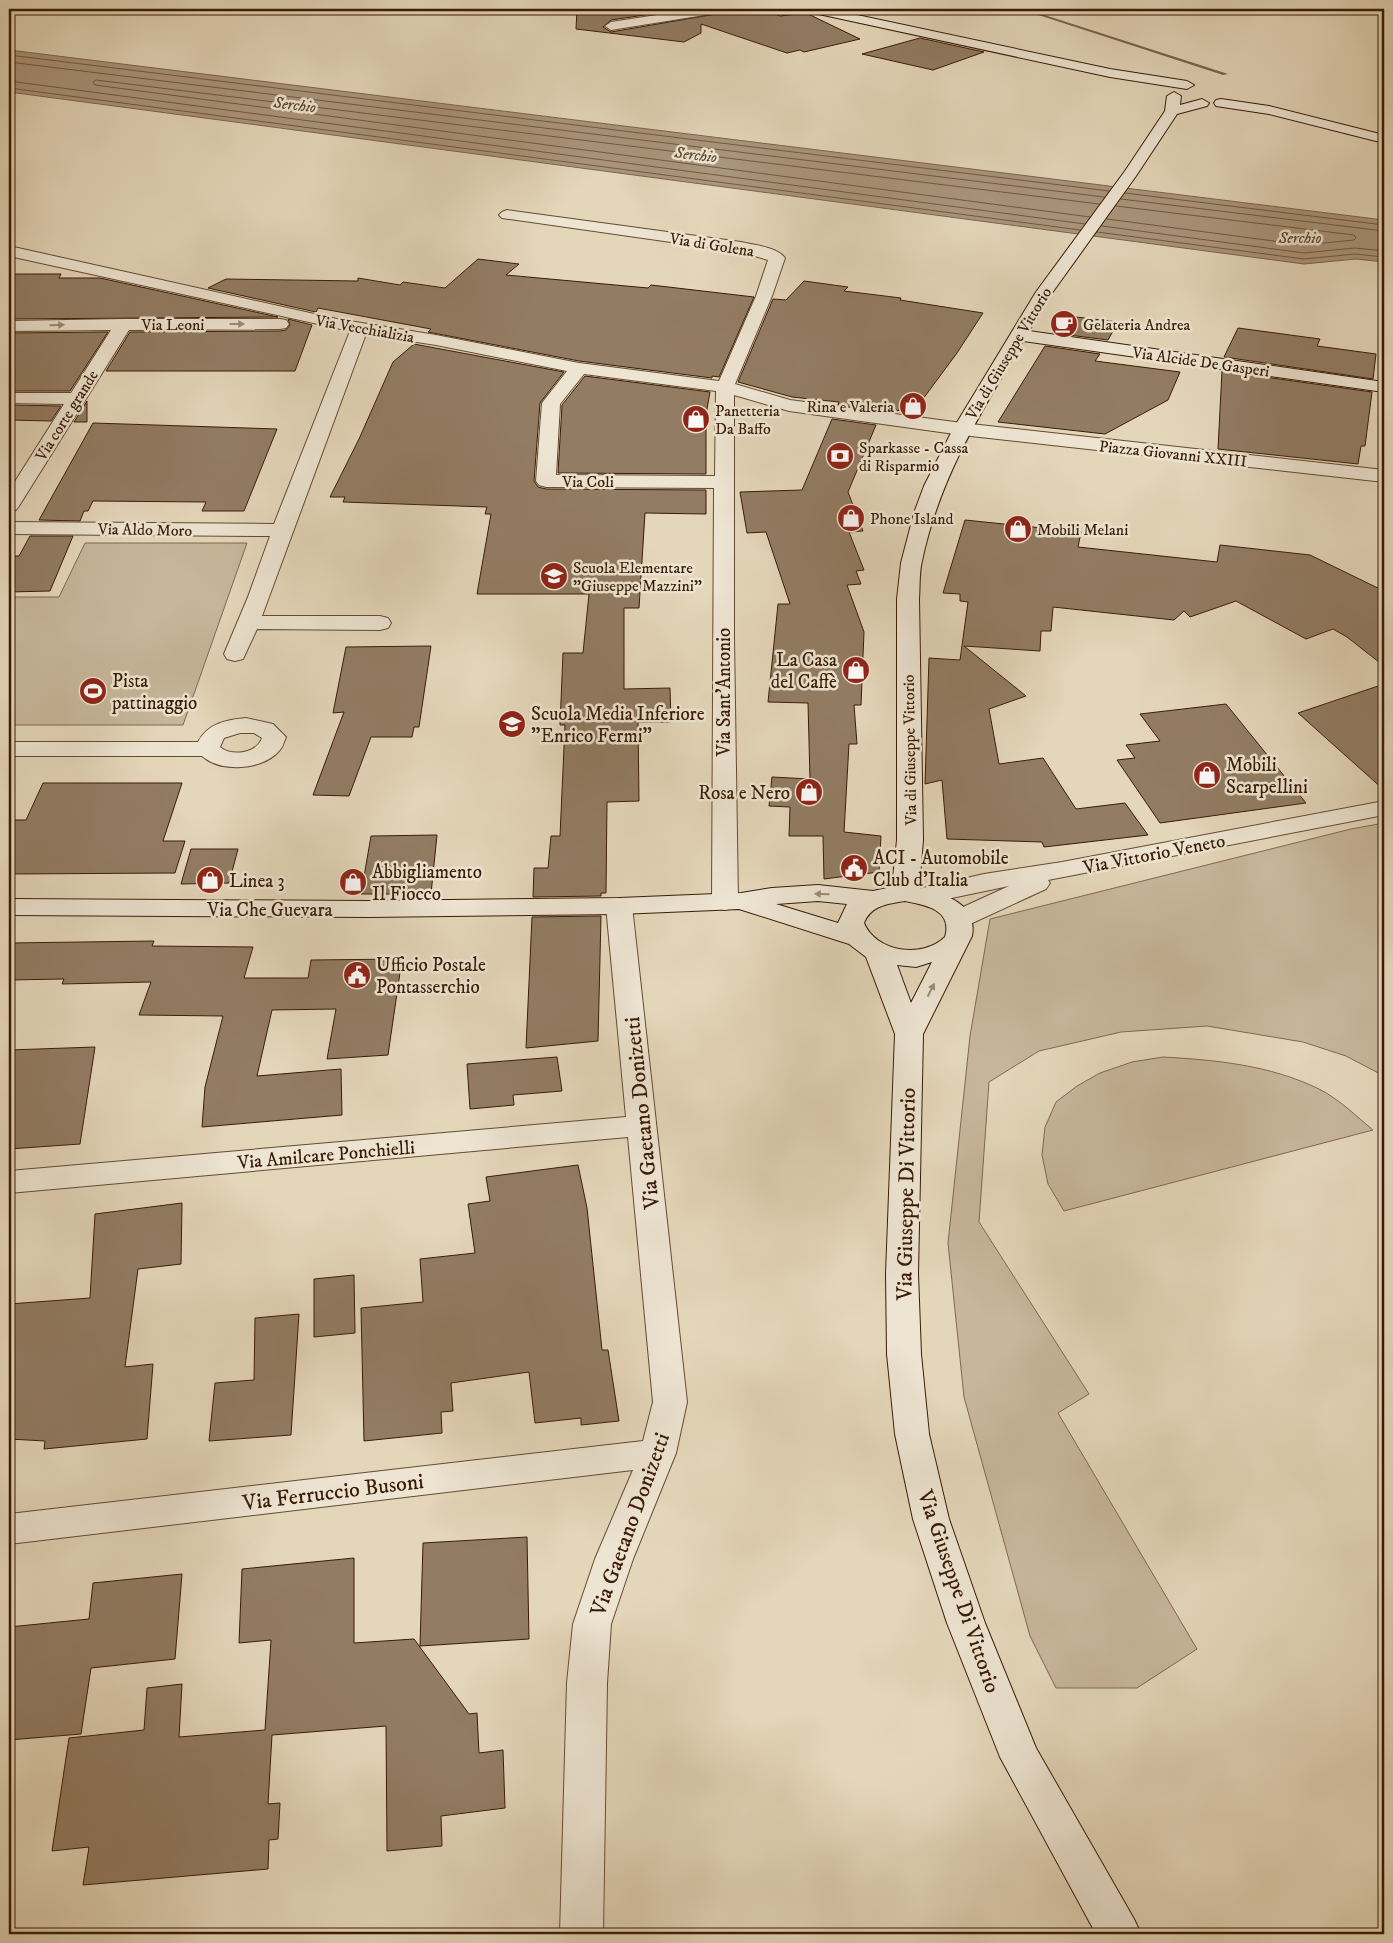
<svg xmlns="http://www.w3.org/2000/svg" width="1393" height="1943" viewBox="0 0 1393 1943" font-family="'IM FELL DW Pica',serif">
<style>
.green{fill:#c7b69a;stroke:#806850}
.water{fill:#aa967c;stroke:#7d654c}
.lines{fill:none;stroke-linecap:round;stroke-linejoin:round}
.shore{stroke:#725840;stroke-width:1}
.stream{fill:#7d654c;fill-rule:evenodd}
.building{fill:#927c63;stroke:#3a1b05}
.street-casing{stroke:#644a32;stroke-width:2}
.secondary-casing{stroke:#3a1b05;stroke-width:2}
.street{fill:#ede4d2;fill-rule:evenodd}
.secondary{fill:#ede4d2;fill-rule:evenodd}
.oneway{fill:#9c8a76}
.labels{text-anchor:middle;stroke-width:5;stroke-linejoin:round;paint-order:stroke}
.far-water-label{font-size:16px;font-style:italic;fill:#61462f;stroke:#ede4d2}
.far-street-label{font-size:16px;fill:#3a1b05;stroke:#ede4d2}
.far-poi-label{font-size:16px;fill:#3a1b05;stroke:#ede4d2;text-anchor:start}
.poi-label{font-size:19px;fill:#3a1b05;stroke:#ede4d2;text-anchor:start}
.street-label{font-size:19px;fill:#3a1b05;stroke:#ede4d2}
.near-street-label{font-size:22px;fill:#3a1b05;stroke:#ede4d2}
</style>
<rect width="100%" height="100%" fill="#e4d6b9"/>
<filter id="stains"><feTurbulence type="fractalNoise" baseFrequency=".004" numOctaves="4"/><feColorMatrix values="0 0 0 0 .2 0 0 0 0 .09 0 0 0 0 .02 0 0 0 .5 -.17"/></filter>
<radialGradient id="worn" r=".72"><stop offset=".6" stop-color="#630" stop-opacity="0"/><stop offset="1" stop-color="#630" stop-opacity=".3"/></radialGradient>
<path class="green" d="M 85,543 L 247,543 L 183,725 L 9,725 L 9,597 L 59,597 Z
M 1384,823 L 1384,1076 L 1346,1056 L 1303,1042 L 1207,1026 L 1121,1032 L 1039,1051 L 989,1082 L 979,1222 L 1089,1394 L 1058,1413 L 1197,1649 L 1137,1688 L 1056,1688 L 1030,1636 L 964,1397 L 948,1243 L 970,1036 L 990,919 L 1351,829 Z
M 1163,1057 C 1216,1060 1270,1065 1319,1089 C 1339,1099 1356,1116 1373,1130 L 1064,1211 L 1048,1184 L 1042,1155 L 1045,1127 L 1056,1102 L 1077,1086 L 1100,1073 L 1132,1062 Z"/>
<path class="water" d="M 9,50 L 1384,220 L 1384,262 L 1356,259 L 1304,264 L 9,92 Z"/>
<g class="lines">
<path class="shore" d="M 9,55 L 1109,191
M 9,62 L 1104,197
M 9,81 L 1085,224
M 9,88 L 1080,230
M 1125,193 L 1384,225
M 1121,199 L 1384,231
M 1090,217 L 95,85 L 93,82 L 96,80 L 1099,204
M 1107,219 L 1304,245 L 1354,240 L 1356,238 L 1354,235 L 1116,206
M 1102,226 L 1304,253 L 1355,248 L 1384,251
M 1097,232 L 1304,259 L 1355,254 L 1384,257"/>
<path class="stream" d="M 1020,9 L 1026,9 L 1228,74 L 1223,75 Z"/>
</g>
<path class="building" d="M 577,9 L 685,9 L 611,20 L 603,27 L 611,32 L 745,9 L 762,9 L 780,16 L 806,13 L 860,39 L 804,52 L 800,50 L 787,53 L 701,24 L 701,33 L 684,42 L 576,29 Z
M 920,38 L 984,52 L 933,70 L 862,54 Z
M 478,259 L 519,264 L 506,275 L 648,288 L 651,285 L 754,297 L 719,377 L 712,376 L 712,378 L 579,361 L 428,332 L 431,329 L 318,308 L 316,312 L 208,288 L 226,279 L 358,281 L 358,278 L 400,285 L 403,282 L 445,288 Z
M 9,274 L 61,274 L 59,278 L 100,278 L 278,317 L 9,319 Z
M 804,281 L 848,287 L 844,291 L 901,298 L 900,300 L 983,313 L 957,353 L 917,407 L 904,411 L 883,409 L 882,410 L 838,405 L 839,402 L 792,397 L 738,382 L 773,299 L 786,300 Z
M 1064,315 L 1076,317 L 1118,322 L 1108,340 L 1053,333 Z
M 288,319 L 312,325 L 295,371 L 106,371 L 130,332 L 280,331 L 286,330 L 290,325 Z
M 1238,328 L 1320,339 L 1317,346 L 1376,354 L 1373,379 L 1224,357 Z
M 108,332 L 70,391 L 9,391 L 9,333 Z
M 414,344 L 564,372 L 540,403 L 534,481 L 538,487 L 546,489 L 706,490 L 706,514 L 645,513 L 639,608 L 624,608 L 624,689 L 670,688 L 671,722 L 638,722 L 639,801 L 607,802 L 606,893 L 601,893 L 601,896 L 533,897 L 534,868 L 548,868 L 551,836 L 560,836 L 565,725 L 560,725 L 563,653 L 583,653 L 589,594 L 477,594 L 491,514 L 485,514 L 487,507 L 343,502 L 345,497 L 330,497 L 359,439 L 393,362 Z
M 1045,346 L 1100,354 L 1095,361 L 1180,372 L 1168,400 L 1105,434 L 998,422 Z
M 1222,371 L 1372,392 L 1365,446 L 1361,446 L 1358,464 L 1218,449 Z
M 585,376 L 710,392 L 706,415 L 706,474 L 558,473 L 562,405 Z
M 87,401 L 87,422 L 74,422 Z
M 9,405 L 61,406 L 51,421 L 9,420 Z
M 832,419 L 876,425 L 848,492 L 863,531 L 849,532 L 864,570 L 856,571 L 861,584 L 847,585 L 864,632 L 861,705 L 854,705 L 857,744 L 849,744 L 844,832 L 881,836 L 879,872 L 824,879 L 823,836 L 789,836 L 790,807 L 769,806 L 772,777 L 810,779 L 808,703 L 768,702 L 778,604 L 790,604 L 766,532 L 747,533 L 740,492 L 802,490 Z
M 93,423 L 277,429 L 244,511 L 202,511 L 206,502 L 93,501 L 88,511 L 84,511 L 80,521 L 39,520 Z
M 965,520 L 1081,532 L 1078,547 L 1217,562 L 1220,545 L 1310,555 L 1384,591 L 1384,666 L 1347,637 L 1333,629 L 1306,639 L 1236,601 L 1190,617 L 1184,611 L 1174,620 L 1053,607 L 1051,631 L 1041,631 L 1040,651 L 964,646 L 1026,696 L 989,709 L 999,764 L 1043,758 L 1076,809 L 1125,803 L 1148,835 L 1044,847 L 1042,842 L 947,839 L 942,780 L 925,784 L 929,658 L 960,660 L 968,602 L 960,601 L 960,594 L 943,593 Z
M 30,536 L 73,536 L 50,591 L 9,592 L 9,556 L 19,556 Z
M 431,646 L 419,727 L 414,727 L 412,737 L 371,737 L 349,796 L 313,795 L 344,712 L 333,713 L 346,647 Z
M 1384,684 L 1384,790 L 1298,713 Z
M 1226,704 L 1306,803 L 1160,823 L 1117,760 L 1135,758 L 1126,745 L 1160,741 L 1140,714 Z
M 43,783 L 182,783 L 163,841 L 185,841 L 175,873 L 9,874 L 9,820 L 26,820 Z
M 437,835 L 431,894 L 361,894 L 371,836 Z
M 191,849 L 238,849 L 229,883 L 181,884 Z
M 601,916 L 598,1041 L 526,1048 L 532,917 Z
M 154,941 L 152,946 L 253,947 L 244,978 L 308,978 L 311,960 L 402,959 L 388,1055 L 327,1059 L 336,1009 L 272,1010 L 257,1076 L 341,1069 L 342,1115 L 202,1127 L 205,1087 L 223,1016 L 139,1015 L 151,982 L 62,984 L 64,979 L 9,980 L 9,943 Z
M 95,1047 L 80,1144 L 9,1149 L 9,1050 Z
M 557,1057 L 562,1091 L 513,1095 L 514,1105 L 470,1109 L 467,1064 Z
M 578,1165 L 587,1208 L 602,1350 L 608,1350 L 619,1421 L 581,1425 L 581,1418 L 535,1423 L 529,1372 L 451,1383 L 453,1411 L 441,1412 L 442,1433 L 364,1441 L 361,1308 L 423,1302 L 420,1259 L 475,1253 L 468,1204 L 490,1201 L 486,1177 Z
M 182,1203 L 181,1264 L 138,1269 L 125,1367 L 153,1364 L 147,1439 L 44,1449 L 45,1441 L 9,1439 L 9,1304 L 90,1298 L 95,1214 Z
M 354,1275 L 355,1333 L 314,1337 L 314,1279 Z
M 299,1314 L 291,1435 L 209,1441 L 215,1383 L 254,1380 L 255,1318 Z
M 527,1537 L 529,1639 L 420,1646 L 423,1543 Z
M 354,1558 L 354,1643 L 414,1639 L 469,1714 L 477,1713 L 479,1753 L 503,1750 L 505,1808 L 441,1816 L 442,1846 L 387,1851 L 386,1726 L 272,1735 L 268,1804 L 280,1803 L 278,1839 L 269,1840 L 268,1869 L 83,1885 L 89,1847 L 52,1851 L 69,1738 L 144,1730 L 147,1688 L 182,1684 L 179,1737 L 265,1730 L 271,1640 L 239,1643 L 242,1569 Z
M 182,1574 L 175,1659 L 91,1668 L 81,1734 L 9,1740 L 9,1627 L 89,1619 L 93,1583 Z"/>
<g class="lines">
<g class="street-casing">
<path id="street" d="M 696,9 L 723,9 L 717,13 L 611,30 L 605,26 L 611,22 Z
M 507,210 L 741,242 C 754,245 777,247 785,258 L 772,296 L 735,384 L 790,400 L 962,423 L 1384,470 L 1384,482 L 962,435 L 789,411 L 734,395 L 734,637 L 738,902 L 734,908 L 725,910 L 716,908 L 712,902 L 714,488 L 546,487 L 539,485 L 536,481 L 542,403 L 567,371 L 436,345 L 366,334 L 262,616 L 380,616 L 388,618 L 391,623 L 388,628 L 380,630 L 257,629 L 243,659 L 235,661 L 227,659 L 224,654 L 248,597 L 270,536 L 9,534 L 9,522 L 274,524 L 350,331 L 9,256 L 9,246 L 337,319 L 436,335 L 579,363 L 719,381 L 756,296 L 768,260 L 741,252 L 502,218 L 499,215 L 502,212 ZM 584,374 L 716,391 L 715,476 L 556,475 L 560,404 Z
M 124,319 L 280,319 L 286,320 L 289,324 L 286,328 L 280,329 L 129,330 L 19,506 L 16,510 L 9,512 L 9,491 L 64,404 L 9,403 L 9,393 L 71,393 L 111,330 L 9,331 L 9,321 Z
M 246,718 L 273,724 L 286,737 C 284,742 283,747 279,751 C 262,770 221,773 202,756 L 9,756 L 9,742 L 198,742 C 208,723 226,720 246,718 ZM 240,733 L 254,733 L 262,738 C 257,753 232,757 220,747 L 224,738 Z
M 1384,801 L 1384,815 L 1048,880 L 1050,883 L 1046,889 L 968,925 L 959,927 L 950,925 L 946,919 L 950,913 L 1009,886 L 923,904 L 914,902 L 910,896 L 914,890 L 984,874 L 1062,862 Z
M 619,898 L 628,900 L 632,906 L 687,1402 L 676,1453 L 633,1559 L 611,1624 L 607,1683 L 603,1934 L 560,1934 L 567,1683 L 573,1624 L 595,1559 L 633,1470 L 9,1544 L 9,1514 L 643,1441 L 653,1402 L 628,1137 L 9,1193 L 9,1171 L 626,1117 L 606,906 L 610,900 Z"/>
</g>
<g class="secondary-casing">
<path id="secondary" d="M 808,9 L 829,9 L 1110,69 L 1187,81 L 1194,85 L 1187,89 L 1110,77 L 814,13 Z
M 1174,92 L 1181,96 L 1180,105 L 1202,99 L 1209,103 L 1207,106 L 1177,114 L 1136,176 L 1052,293 L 1029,331 L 1384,382 L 1384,392 L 1023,341 C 981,412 939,479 922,561 C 919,573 920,587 919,599 L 923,840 L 919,888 C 944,894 978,903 972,936 L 923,1034 L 918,1274 L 921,1354 L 929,1434 L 949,1519 L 985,1623 L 1036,1748 L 1134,1919 L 1141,1934 L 1096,1934 L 1000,1757 L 947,1623 L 913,1519 L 895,1434 L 887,1354 L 886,1274 L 895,1034 L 866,957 L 849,944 L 739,909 L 619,914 L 368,917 L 9,915 L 9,899 L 368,901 L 619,898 L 741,893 L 772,888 L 818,885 L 873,891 L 892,887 L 897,840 L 897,599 L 901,563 L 914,513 L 924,486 L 953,429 L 1036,292 L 1125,171 L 1165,111 L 1167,96 ZM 818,901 L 847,904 L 838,923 L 776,904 ZM 905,901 C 926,905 953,910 945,937 C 922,959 876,952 864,923 C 871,905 888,904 905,901 ZM 932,962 L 911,1003 L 897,965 L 916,967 Z
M 1221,99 L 1269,106 L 1384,135 L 1384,143 L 1269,114 L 1216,106 L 1214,103 L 1216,100 Z"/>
</g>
<use href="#street" class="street"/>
<use href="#secondary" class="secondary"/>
</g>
<defs><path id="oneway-solid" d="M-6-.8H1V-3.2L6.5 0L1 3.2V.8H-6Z" transform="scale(1.25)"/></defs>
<g class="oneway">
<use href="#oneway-solid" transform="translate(237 324)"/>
<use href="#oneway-solid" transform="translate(57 325) rotate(-1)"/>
<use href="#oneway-solid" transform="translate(822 894) rotate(-178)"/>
<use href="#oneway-solid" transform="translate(931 990) rotate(-63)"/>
</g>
<defs>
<g id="cafe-disc" transform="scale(1.4375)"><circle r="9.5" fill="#8f2418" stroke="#ede4d2"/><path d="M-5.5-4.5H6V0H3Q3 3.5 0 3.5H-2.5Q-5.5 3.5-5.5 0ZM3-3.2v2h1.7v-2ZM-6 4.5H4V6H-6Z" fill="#fff"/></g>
<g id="shop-disc" transform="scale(1.4375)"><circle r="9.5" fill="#8f2418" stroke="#ede4d2"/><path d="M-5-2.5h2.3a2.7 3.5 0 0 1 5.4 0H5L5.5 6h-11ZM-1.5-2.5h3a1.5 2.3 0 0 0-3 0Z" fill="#fff"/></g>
<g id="bank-disc" transform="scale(1.4375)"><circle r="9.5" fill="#8f2418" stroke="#ede4d2"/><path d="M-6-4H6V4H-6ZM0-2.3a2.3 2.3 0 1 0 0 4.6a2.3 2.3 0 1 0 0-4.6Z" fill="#fff"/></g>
<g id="school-disc" transform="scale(1.4375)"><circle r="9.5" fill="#8f2418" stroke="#ede4d2"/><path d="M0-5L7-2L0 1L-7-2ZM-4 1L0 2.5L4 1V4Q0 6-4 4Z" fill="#fff"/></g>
<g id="stadium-disc" transform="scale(1.4375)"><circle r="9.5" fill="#8f2418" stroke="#ede4d2"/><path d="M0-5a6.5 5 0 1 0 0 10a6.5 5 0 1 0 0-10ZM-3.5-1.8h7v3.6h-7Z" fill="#fff"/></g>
<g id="civic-disc" transform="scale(1.4375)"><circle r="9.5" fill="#8f2418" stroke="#ede4d2"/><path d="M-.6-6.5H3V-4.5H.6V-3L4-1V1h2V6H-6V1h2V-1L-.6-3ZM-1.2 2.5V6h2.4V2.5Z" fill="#fff"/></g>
</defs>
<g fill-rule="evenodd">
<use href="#cafe-disc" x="1064" y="324"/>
<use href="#shop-disc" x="913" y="406"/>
<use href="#shop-disc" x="696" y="419"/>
<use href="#bank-disc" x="840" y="456"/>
<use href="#shop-disc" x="851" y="518"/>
<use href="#shop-disc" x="1018" y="529"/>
<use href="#school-disc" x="554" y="576"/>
<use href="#shop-disc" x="856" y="670"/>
<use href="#stadium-disc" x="93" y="691"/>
<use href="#school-disc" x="512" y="724"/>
<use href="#shop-disc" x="1207" y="775"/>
<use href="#shop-disc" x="809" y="792"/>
<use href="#civic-disc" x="854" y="868"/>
<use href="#shop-disc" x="210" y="880"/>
<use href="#shop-disc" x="353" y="882"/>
<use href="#civic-disc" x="357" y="975"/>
</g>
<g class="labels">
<g class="far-water-label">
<text transform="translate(295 104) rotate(7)" y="6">Serchio</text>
<text transform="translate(696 154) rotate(7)" y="6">Serchio</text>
<text x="1300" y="243">Serchio</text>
</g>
<g class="far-street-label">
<text transform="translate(712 244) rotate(9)" y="6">Via di Golena</text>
<text x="173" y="330">Via Leoni</text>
<text transform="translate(365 328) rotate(10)" y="6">Via Vecchializia</text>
<text transform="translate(1008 353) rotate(-59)" y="6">Via di Giuseppe Vittorio</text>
<text transform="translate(1201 361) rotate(8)" y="6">Via Alcide De Gasperi</text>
<text transform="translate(66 415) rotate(-58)" y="6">Via corte grande</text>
<text transform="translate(1173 453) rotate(6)" y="6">Piazza Giovanni XXIII</text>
<text x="588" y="487">Via Coli</text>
<text transform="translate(145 529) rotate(1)" y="6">Via Aldo Moro</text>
<text transform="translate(909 750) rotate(-91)" y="6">Via di Giuseppe Vittorio</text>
</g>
<g class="far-poi-label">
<text x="1083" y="330">Gelateria Andrea</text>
<text x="894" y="412" text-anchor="end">Rina e Valeria</text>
<text x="715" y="416">Panetteria<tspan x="715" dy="18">Da Baffo</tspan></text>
<text x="859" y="453">Sparkasse - Cassa<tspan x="859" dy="18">di Risparmio</tspan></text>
<text x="870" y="524">Phone Island</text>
<text x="1037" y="535">Mobili Melani</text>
<text x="573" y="573">Scuola Elementare<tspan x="573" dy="18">"Giuseppe Mazzini"</tspan></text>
</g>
<g class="poi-label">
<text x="837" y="666" text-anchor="end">La Casa<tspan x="837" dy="22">del Caffè</tspan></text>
<text x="112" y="687">Pista<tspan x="112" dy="22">pattinaggio</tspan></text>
<text x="531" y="720">Scuola Media Inferiore<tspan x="531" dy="22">"Enrico Fermi"</tspan></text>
<text x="1226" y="771">Mobili<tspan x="1226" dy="22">Scarpellini</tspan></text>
<text x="790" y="799" text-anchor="end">Rosa e Nero</text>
<text x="873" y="864">ACI - Automobile<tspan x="873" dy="22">Club d'Italia</tspan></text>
<text x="372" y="878">Abbigliamento<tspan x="372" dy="22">Il Fiocco</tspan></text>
<text x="229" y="887">Linea 3</text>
<text x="376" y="971">Ufficio Postale<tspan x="376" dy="22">Pontasserchio</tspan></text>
</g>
<g class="street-label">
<text transform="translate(723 692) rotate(-90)" y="7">Via Sant'Antonio</text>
<text transform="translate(1154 853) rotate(-11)" y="7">Via Vittorio Veneto</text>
<text x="270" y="916">Via Che Guevara</text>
<text transform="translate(326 1154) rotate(-5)" y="7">Via Amilcare Ponchielli</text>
</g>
<g class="near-street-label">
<text transform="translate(641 1113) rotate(-96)" y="8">Via Gaetano Donizetti</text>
<text transform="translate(905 1194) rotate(-89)" y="8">Via Giuseppe Di Vittorio</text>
<text transform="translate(333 1491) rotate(-7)" y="8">Via Ferruccio Busoni</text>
<text transform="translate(629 1524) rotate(-70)" y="8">Via Gaetano Donizetti</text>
<text transform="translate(960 1591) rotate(71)" y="8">Via Giuseppe Di Vittorio</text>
</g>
</g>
<rect width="1393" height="1943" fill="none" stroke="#e4d6b9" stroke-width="30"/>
<rect x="10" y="10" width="1373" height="1923" fill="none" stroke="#3a1b05" stroke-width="2.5"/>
<rect x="15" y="15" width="1363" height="1913" fill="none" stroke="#3a1b05"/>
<rect width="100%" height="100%" filter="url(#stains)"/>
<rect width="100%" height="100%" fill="url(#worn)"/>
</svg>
